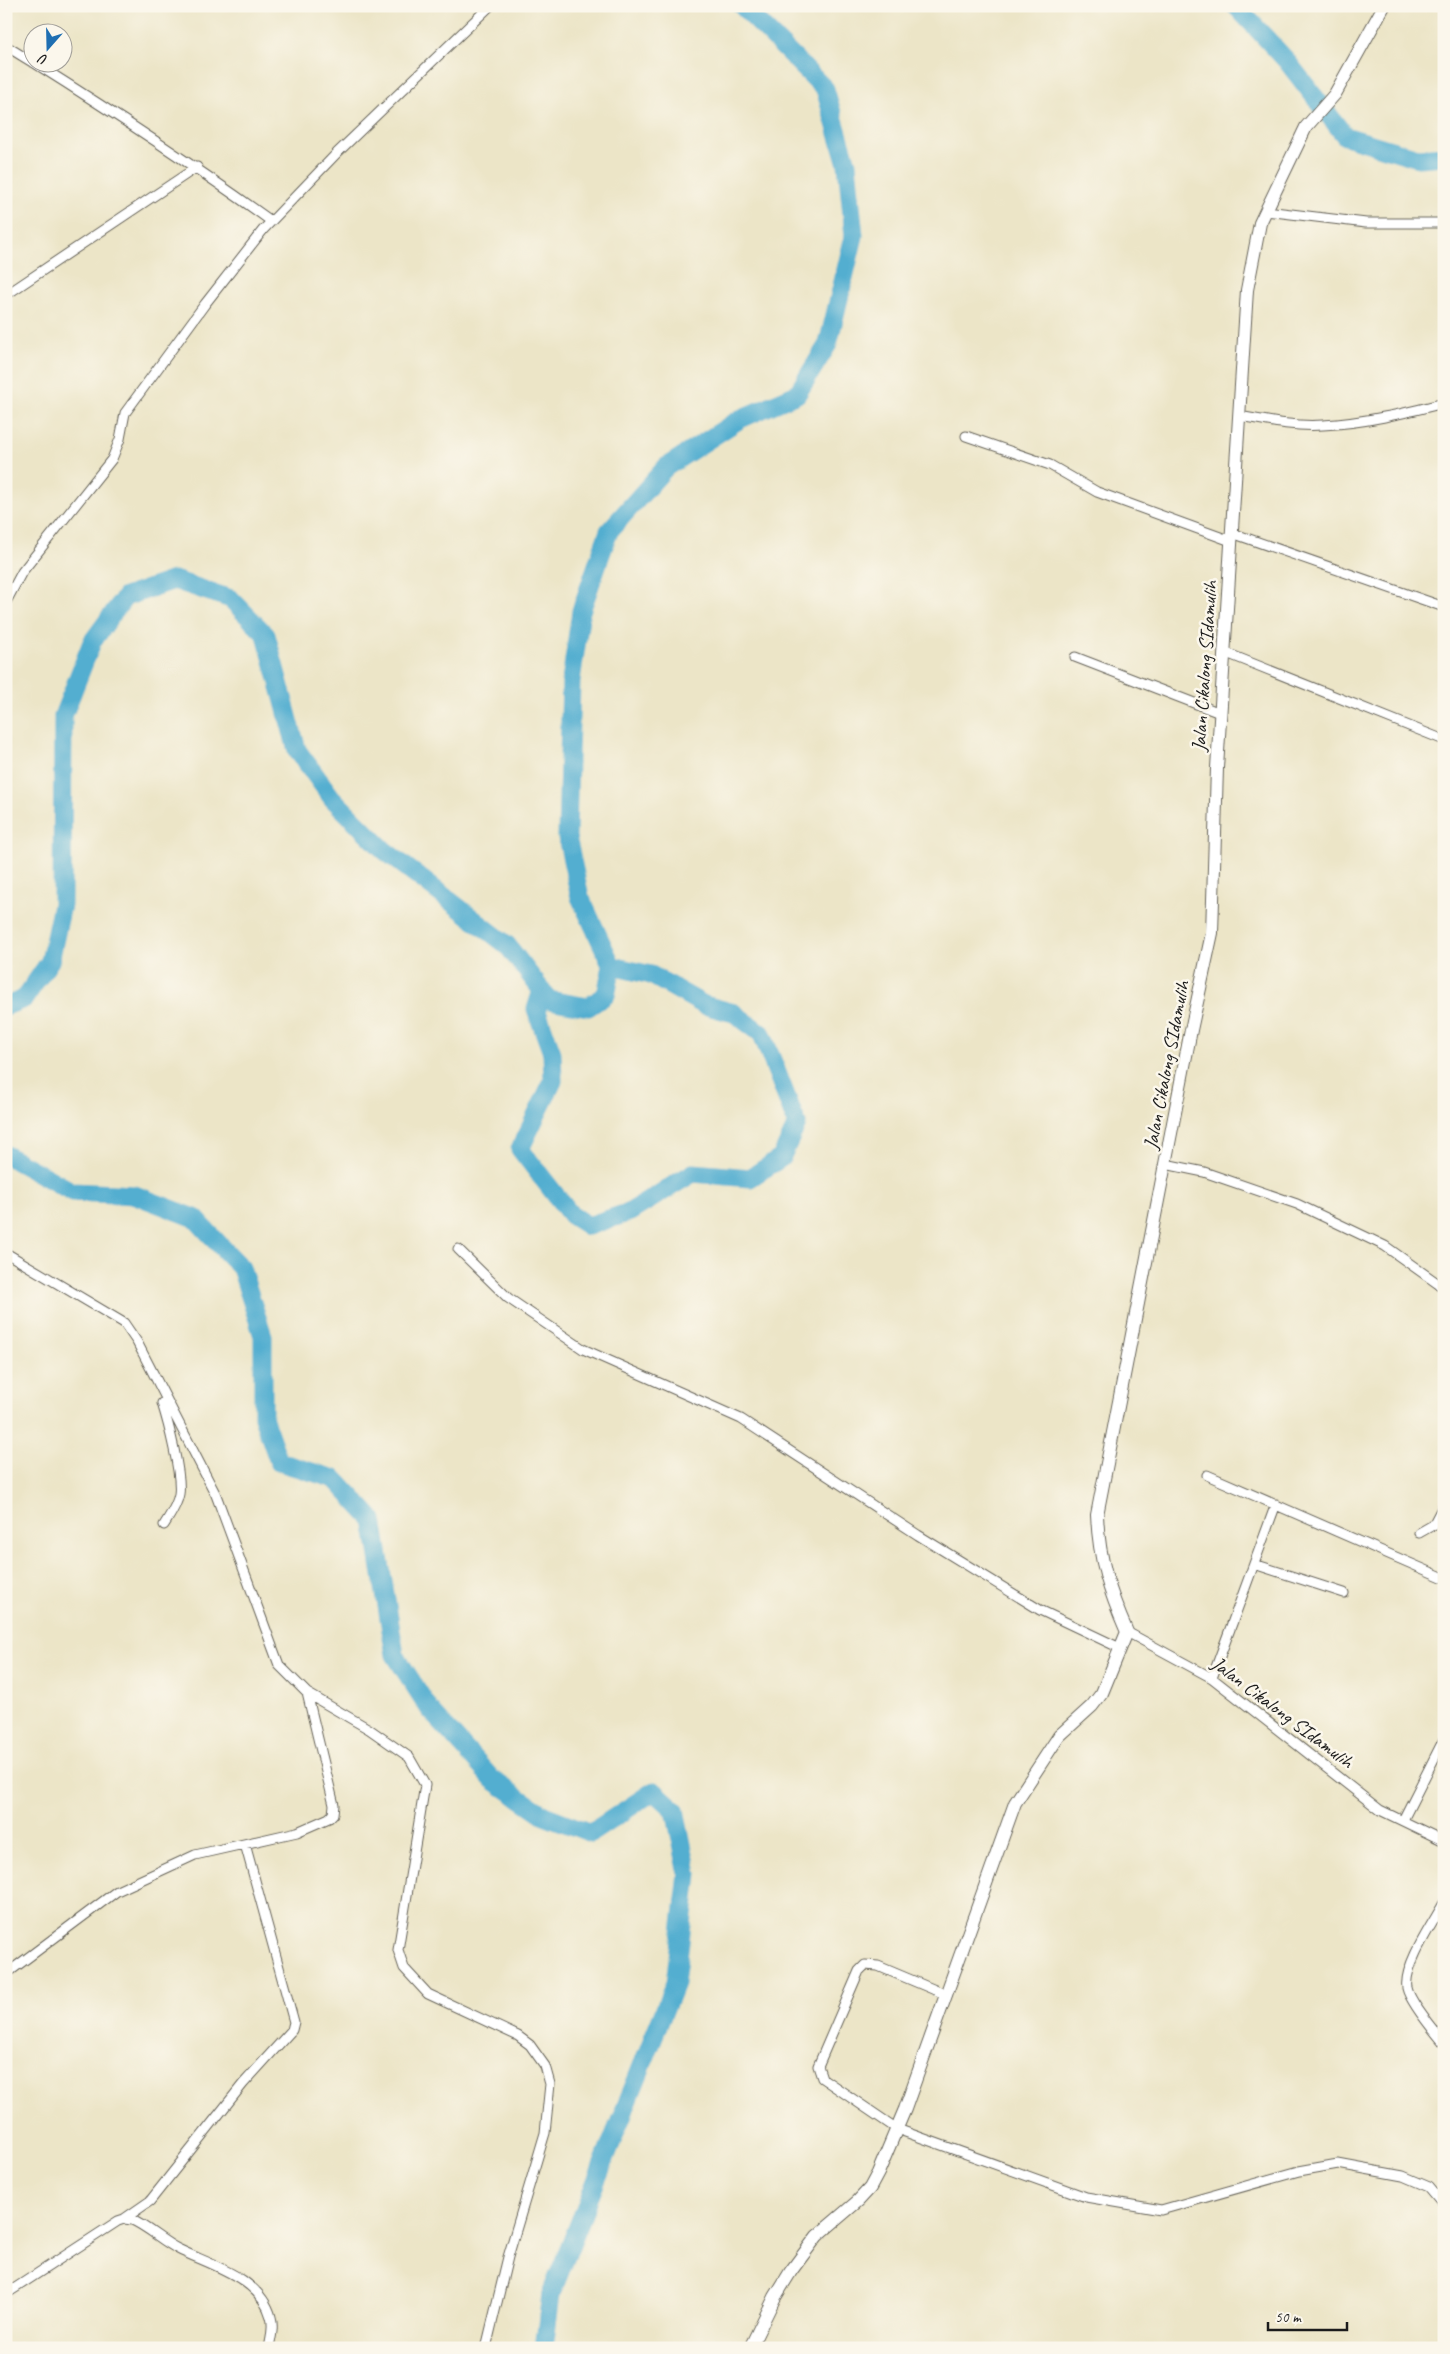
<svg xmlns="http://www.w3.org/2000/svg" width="1450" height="2354" viewBox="0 0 1450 2354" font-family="Caveat,sans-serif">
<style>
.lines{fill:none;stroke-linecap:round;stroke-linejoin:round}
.river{stroke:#52aed0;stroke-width:19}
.street-casing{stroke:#656258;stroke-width:11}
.secondary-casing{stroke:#656258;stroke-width:14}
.street{stroke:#fff;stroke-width:9}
.secondary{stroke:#fff;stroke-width:12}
.labels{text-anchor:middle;stroke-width:5;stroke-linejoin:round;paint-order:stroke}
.street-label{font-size:20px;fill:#1c1c1c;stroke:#fbf7ec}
</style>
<rect width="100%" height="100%" fill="#fbf7ec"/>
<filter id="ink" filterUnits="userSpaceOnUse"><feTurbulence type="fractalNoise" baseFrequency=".02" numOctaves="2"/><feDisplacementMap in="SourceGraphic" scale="10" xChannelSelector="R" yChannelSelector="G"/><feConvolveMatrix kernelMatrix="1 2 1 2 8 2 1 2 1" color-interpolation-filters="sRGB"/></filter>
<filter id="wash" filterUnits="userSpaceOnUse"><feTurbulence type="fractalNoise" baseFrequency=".0096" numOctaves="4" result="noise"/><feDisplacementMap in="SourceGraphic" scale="20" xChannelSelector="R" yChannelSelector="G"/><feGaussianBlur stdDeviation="1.12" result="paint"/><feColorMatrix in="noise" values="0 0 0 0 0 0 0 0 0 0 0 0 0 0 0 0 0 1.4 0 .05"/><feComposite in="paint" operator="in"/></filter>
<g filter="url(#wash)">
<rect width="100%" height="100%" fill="#ece5c7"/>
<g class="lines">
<path class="river" d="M 1236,6 L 1286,60 L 1345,136 L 1418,158 L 1444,156
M 542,990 L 536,1009 L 552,1053 L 553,1081 L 520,1149 L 571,1215 L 588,1226 L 630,1212 L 693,1173 L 750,1178 L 781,1158 L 797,1124 L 762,1034 L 734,1013 L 704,1005 L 651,975 L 612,966
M 6,1006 L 24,999 L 50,961 L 62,905 L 63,716 L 92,642 L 125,597 L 174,580 L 231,599 L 266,635 L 297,750 L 332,798 L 384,850 L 507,945 L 549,1000 L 588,1007 L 606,995 L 612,966 L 580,897 L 567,837 L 571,681 L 581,611 L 609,531 L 666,467 L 740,419 L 797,394 L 828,344 L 854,236 L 847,164 L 825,89 L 742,6
M 6,1155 L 73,1192 L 135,1195 L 195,1218 L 241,1268 L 263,1336 L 263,1417 L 279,1462 L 335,1479 L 373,1520 L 395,1655 L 430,1710 L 493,1780 L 544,1815 L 591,1833 L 654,1791 L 675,1810 L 688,1874 L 675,1983 L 551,2294 L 544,2348"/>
</g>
</g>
<g filter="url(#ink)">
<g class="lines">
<g class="street-casing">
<path id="street" d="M 6,46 L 32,62
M 33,62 C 114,113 194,165 271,221
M 1266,211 L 1366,223 L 1444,223
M 6,295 L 197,167
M 1239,416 C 1267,421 1295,427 1323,425 C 1364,423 1405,413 1444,403
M 966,436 L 1050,465 L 1097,492 L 1231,541
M 1232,533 L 1444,607
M 6,602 L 22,572 L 112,459 L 120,439 L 125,413 L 205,304 L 263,230 L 337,153 L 490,6
M 1224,652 L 1444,740
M 1075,657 L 1220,713
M 1165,1164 L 1204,1172 L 1297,1204 L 1385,1246 L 1444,1288
M 458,1249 L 508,1298 L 583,1349 L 741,1419 L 918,1535 L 1040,1610 L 1120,1648
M 6,1253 L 124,1323 L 137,1342 L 216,1495 L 279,1665 L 307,1693 L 369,1729 L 409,1757 L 425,1785 L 398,1950 L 404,1968 L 428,1994 L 518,2036 L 530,2045 L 545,2066 L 550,2084 L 545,2133 L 508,2257 L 486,2348
M 162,1403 C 168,1422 182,1475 179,1494 C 177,1506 170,1515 164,1525
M 1207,1475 L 1444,1578
M 1419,1533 L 1433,1525 L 1444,1504
M 1254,1564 L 1344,1593
M 1127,1632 L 1212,1678 L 1380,1810 L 1444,1841
M 1212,1678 L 1276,1504
M 1403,1820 L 1444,1739
M 1444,1903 C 1433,1923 1403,1966 1407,1988 C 1410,2002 1434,2031 1444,2043
M 6,1974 L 117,1891 L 195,1855 L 297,1832 L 329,1818 L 333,1814 L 334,1805 L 307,1693
M 947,1995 L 878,1966 L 865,1965 L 859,1971 L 818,2066 L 822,2078 L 897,2129 L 1086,2197 L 1161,2210 L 1299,2171 L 1338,2164 L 1403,2176 L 1429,2187 L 1444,2205
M 124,2219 L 150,2201 L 243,2084 L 292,2030 L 294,2022 L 245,1844
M 6,2294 L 118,2221 L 124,2219 L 132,2220 C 148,2227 162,2241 178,2249 C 210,2265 260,2277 271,2317 C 274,2327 271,2338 269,2348"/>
</g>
<g class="secondary-casing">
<path id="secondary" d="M 750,2348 L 775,2297 L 791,2271 L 817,2236 L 858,2201 L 870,2188 L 878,2173 L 905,2109 L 1015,1803 L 1059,1736 L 1092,1706 L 1102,1693 L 1127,1632 C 1109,1591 1099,1560 1097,1515 L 1191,1030 L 1212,933 L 1217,768 L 1247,290 L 1260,223 L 1306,127 L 1335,94 L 1384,6"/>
</g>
<use href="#street" class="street"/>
<use href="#secondary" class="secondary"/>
</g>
</g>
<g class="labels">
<g class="street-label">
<text transform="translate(1204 666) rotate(-86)" y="7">Jalan Cikalong SIdamulih</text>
<text transform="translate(1166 1065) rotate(-79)" y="7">Jalan Cikalong SIdamulih</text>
<text transform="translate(1283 1712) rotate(37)" y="7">Jalan Cikalong SIdamulih</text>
</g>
</g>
<rect width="1450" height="2354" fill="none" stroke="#fbf7ec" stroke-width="25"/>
<g transform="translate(48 48) rotate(200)"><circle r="24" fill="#fbf7ec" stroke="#a29f99"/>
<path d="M0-4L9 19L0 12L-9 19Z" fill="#1f6fb2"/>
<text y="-8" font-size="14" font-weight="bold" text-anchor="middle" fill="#1c1c1c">U</text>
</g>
<path d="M1268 2322v8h79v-8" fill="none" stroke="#1c1c1c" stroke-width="2.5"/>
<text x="1275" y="2322" font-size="15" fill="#1c1c1c" stroke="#fbf7ec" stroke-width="4" paint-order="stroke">50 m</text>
</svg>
